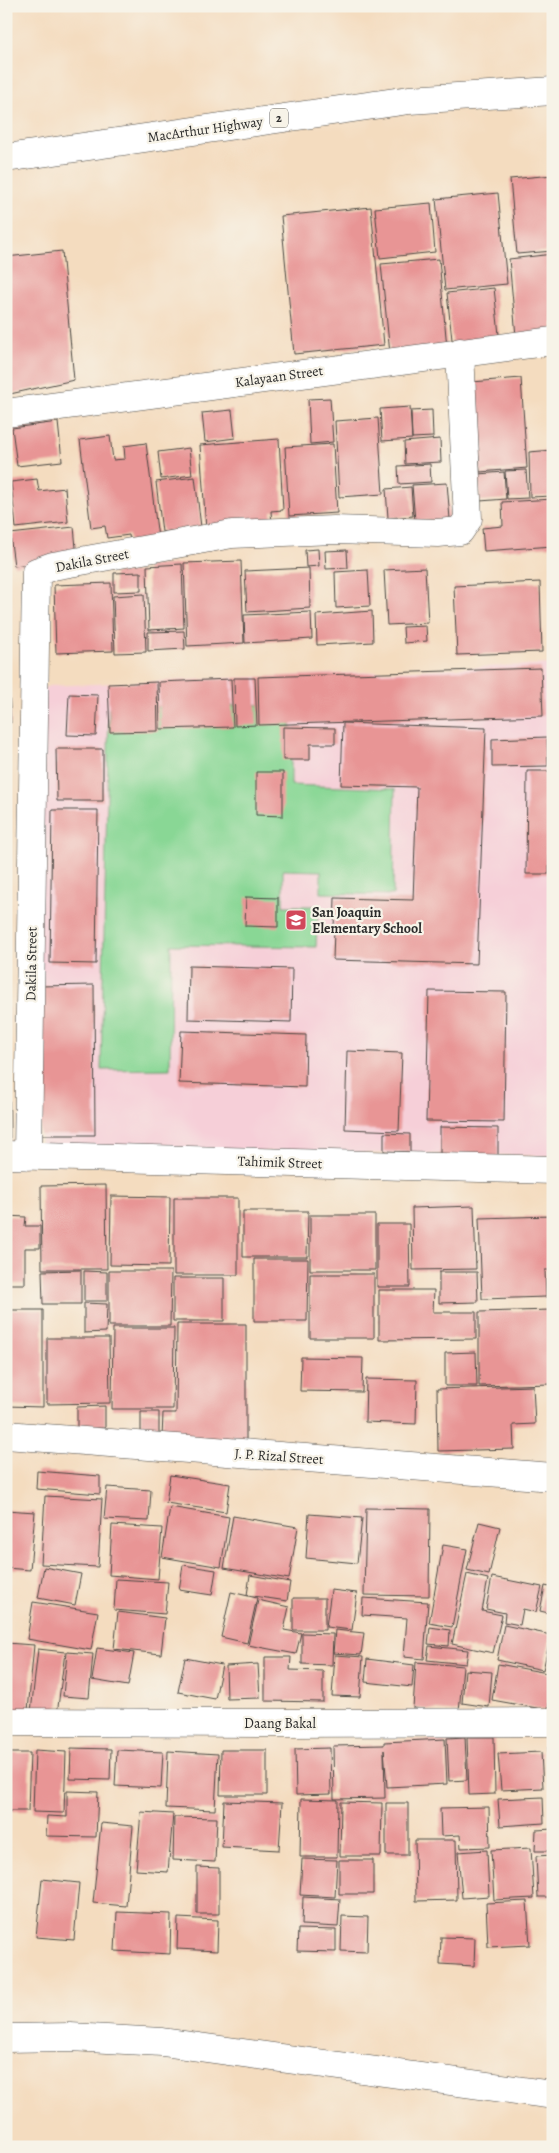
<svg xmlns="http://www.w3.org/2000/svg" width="559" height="2153" viewBox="0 0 559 2153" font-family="Alegreya,serif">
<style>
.built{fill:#f6cfd8}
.green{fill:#89d795;stroke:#5a8160}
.building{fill:#e89595}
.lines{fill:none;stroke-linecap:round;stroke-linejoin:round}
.minor-casing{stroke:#494641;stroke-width:29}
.highway-casing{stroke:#494641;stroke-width:29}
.minor{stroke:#fff;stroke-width:28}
.highway{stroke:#fff;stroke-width:28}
.labels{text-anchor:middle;stroke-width:4.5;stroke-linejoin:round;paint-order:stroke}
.shield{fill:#f7f3e8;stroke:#686764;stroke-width:1}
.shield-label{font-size:12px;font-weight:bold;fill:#2b2b2b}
.street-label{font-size:14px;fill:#2b2b2b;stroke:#f7f3e8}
.poi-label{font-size:14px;font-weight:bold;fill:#2b2b2b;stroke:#f7f3e8;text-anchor:start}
</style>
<rect width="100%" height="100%" fill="#f7f3e8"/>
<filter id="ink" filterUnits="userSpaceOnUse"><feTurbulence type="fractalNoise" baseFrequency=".02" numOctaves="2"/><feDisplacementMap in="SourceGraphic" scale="10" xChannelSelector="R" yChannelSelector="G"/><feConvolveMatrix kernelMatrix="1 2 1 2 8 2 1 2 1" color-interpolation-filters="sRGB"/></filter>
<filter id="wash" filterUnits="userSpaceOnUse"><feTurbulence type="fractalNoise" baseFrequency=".0096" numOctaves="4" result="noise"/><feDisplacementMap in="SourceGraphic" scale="20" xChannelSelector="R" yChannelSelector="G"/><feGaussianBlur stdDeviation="1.12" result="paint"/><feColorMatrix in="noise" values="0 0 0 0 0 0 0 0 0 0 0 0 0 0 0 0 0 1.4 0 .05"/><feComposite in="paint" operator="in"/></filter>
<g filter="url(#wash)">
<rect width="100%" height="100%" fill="#f4dcbf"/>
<path class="built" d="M 553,664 L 553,1156 L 41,1148 L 37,691 L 49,686 Z"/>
<path class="green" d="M 291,704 L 291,785 L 395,789 L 393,895 L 321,893 L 321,871 L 283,870 L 283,906 L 318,906 L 316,947 L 171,945 L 170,1069 L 101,1070 L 109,708 Z"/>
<g id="blocks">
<path class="building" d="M 553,175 L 553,251 L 517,254 L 510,179 Z
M 498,193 L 507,284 L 445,290 L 436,199 Z
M 431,203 L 435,252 L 380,258 L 375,208 Z
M 371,207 L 384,345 L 294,354 L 281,216 Z
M 62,251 L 74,380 L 10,394 L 6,360 L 6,257 Z
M 553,254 L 553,332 L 516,336 L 509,259 Z
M 439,259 L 447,348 L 390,354 L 381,264 Z
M 494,288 L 500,344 L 453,349 L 447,293 Z
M 521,378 L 527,468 L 480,472 L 472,382 Z
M 330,398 L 333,442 L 310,444 L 308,399 Z
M 410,407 L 412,439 L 382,441 L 380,409 Z
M 232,410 L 235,438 L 205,442 L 202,413 Z
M 432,410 L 433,437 L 412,438 L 411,411 Z
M 378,418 L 383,494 L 339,497 L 335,421 Z
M 58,422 L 62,461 L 17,466 L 12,428 Z
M 110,436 L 113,460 L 125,459 L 124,446 L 146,443 L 158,538 L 130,542 L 129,535 L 107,538 L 105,526 L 91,528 L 80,440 Z
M 279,439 L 283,510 L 271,511 L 272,525 L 206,529 L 200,445 Z
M 440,439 L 441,462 L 405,464 L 404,442 Z
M 333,444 L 337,513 L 289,516 L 285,447 Z
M 189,448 L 192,475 L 161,479 L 158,452 Z
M 553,450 L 553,496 L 530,497 L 529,452 Z
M 430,464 L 431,482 L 399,484 L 398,466 Z
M 526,470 L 528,498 L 507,499 L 505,471 Z
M 504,472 L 506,499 L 480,501 L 478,474 Z
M 195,477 L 201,527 L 162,532 L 156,482 Z
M 37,479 L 39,491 L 65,488 L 68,522 L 16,528 L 11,482 Z
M 447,483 L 450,519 L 415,521 L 412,485 Z
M 411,487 L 413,516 L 388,518 L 386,489 Z
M 553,499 L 553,546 L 484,551 L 482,528 L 503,526 L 502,502 Z
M 74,527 L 77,558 L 14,566 L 10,534 Z
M 318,549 L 319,566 L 306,567 L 305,550 Z
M 347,550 L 348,568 L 326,569 L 325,551 Z
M 241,561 L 244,643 L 187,646 L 184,563 Z
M 182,564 L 184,628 L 149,630 L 147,566 Z
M 309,568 L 310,608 L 247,612 L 245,571 Z
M 425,568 L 428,623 L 387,625 L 384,570 Z
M 368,570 L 370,606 L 336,608 L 335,572 Z
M 141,572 L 141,591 L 114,592 L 114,573 Z
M 540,582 L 542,652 L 457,655 L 454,586 Z
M 111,583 L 113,651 L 56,653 L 54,585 Z
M 144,594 L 146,652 L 115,653 L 113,596 Z
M 372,611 L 373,642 L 317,645 L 316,615 Z
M 311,612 L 312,639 L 245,643 L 244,615 Z
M 426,626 L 427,641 L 404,643 L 403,627 Z
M 184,631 L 185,649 L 148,651 L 148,632 Z
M 541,668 L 543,716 L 259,725 L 258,677 Z
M 6,673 L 8,673 L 11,723 L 6,723 Z
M 234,678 L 255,678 L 257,725 L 235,726 Z
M 231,679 L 233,727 L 160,729 L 159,682 Z
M 157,682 L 158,731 L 110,732 L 108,684 Z
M 69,694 L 98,695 L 96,736 L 67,735 Z
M 343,723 L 486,728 L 477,964 L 333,960 L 335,898 L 413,900 L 417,787 L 341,785 Z
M 283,727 L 335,728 L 335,744 L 310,744 L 310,760 L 283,760 Z
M 547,737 L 548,766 L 492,767 L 492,739 Z
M 56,749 L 103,749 L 103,801 L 57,801 Z
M 527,771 L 550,771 L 549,874 L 526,874 Z
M 256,772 L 283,772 L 283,816 L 256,815 Z
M 52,810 L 98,810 L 96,964 L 50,963 Z
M 246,897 L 278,898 L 278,927 L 245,926 Z
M 189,966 L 292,969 L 291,1022 L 188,1019 Z
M 94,985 L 95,1135 L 40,1135 L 39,986 Z
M 429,991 L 506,992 L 504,1122 L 426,1121 Z
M 6,1008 L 8,1008 L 9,1041 L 6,1041 Z
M 181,1031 L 306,1035 L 305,1087 L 179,1083 Z
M 6,1043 L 9,1043 L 10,1151 L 6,1151 Z
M 347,1051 L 402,1053 L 399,1131 L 345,1129 Z
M 440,1127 L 498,1128 L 498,1160 L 440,1159 Z
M 384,1133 L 410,1134 L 410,1152 L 384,1151 Z
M 106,1185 L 107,1269 L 42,1269 L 41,1186 Z
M 111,1196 L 170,1197 L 169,1266 L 110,1265 Z
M 174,1198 L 238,1198 L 238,1275 L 174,1275 Z
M 474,1206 L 476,1269 L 413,1270 L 412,1208 Z
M 243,1211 L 308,1211 L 307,1257 L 243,1257 Z
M 310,1215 L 375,1215 L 375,1270 L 310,1270 Z
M 6,1216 L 26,1217 L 25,1226 L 40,1226 L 40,1248 L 25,1248 L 25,1284 L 6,1284 Z
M 553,1216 L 553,1270 L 545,1270 L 546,1297 L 482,1299 L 479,1218 Z
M 377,1224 L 409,1224 L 410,1287 L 377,1287 Z
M 254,1259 L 308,1259 L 307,1321 L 254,1321 Z
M 81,1270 L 81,1304 L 43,1304 L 42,1271 Z
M 84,1271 L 107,1272 L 107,1301 L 84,1301 Z
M 109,1271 L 171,1271 L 170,1326 L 109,1326 Z
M 439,1272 L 477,1272 L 478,1302 L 439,1303 Z
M 310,1274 L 374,1274 L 374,1338 L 310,1338 Z
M 173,1278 L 224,1278 L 224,1321 L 173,1321 Z
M 379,1290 L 434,1290 L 433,1312 L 476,1312 L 476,1339 L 379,1340 Z
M 84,1303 L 107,1304 L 106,1332 L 84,1333 Z
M 6,1310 L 43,1310 L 43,1407 L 6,1406 Z
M 551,1310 L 552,1384 L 479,1386 L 479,1312 Z
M 177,1324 L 246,1324 L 246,1443 L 162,1439 L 163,1413 L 176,1413 Z
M 113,1328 L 174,1328 L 173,1409 L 112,1409 Z
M 47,1338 L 109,1338 L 110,1403 L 47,1404 Z
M 476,1352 L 477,1386 L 445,1386 L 445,1353 Z
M 301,1357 L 363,1358 L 362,1392 L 300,1391 Z
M 366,1379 L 417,1380 L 416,1424 L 365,1422 Z
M 533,1386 L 535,1424 L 513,1425 L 514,1449 L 438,1451 L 437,1389 Z
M 105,1406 L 105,1428 L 77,1429 L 77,1407 Z
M 141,1412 L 159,1412 L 159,1437 L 141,1438 Z
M 37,1471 L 100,1476 L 100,1494 L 36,1489 Z
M 170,1475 L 230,1484 L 226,1512 L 166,1503 Z
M 107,1487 L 151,1490 L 149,1521 L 104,1519 Z
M 45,1496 L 102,1499 L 98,1567 L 41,1564 Z
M 170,1507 L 229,1517 L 221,1567 L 162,1557 Z
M 366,1508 L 430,1509 L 429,1596 L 364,1595 Z
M 6,1510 L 35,1512 L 30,1570 L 6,1568 Z
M 309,1514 L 362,1518 L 357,1563 L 306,1558 Z
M 233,1516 L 298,1527 L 289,1579 L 224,1568 Z
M 479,1522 L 500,1527 L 489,1575 L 467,1570 Z
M 112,1525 L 162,1528 L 158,1579 L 109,1575 Z
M 443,1545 L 467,1549 L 452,1627 L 429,1623 Z
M 183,1565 L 216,1570 L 212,1595 L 179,1590 Z
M 44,1567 L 81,1574 L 75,1605 L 38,1598 Z
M 467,1574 L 488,1579 L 482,1611 L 502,1615 L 493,1653 L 452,1644 Z
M 250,1575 L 290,1582 L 287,1601 L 247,1595 Z
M 492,1577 L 542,1587 L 536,1612 L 523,1609 L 520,1625 L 504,1622 L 505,1613 L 486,1609 Z
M 116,1579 L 168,1582 L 165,1614 L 114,1610 Z
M 545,1586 L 553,1588 L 553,1614 L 540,1611 Z
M 331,1590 L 357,1593 L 352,1630 L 326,1627 Z
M 231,1592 L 257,1598 L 247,1643 L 221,1637 Z
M 293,1598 L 325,1598 L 325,1630 L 293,1630 Z
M 363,1598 L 428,1602 L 424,1659 L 404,1657 L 407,1618 L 362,1615 Z
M 258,1600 L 289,1607 L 284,1630 L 301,1633 L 296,1654 L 248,1645 Z
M 33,1602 L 98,1612 L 91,1650 L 27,1639 Z
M 118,1612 L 165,1618 L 161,1654 L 114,1649 Z
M 504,1625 L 551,1635 L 543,1670 L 497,1660 Z
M 430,1627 L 450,1630 L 449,1646 L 428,1644 Z
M 335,1630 L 364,1633 L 361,1655 L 333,1653 Z
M 302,1633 L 333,1634 L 332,1665 L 302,1664 Z
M 6,1643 L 34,1645 L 28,1711 L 6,1710 Z
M 429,1646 L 468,1650 L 466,1664 L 427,1660 Z
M 97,1648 L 134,1653 L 128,1686 L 92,1680 Z
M 38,1649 L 65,1652 L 57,1715 L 31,1712 Z
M 67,1652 L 93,1654 L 89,1698 L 63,1696 Z
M 335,1655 L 363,1657 L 360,1697 L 332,1696 Z
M 265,1657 L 291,1657 L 290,1670 L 323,1671 L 323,1702 L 265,1701 Z
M 185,1658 L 222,1665 L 215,1699 L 178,1692 Z
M 367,1659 L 414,1665 L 412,1687 L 365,1682 Z
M 416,1662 L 463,1666 L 459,1712 L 413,1708 Z
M 258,1664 L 260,1698 L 227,1699 L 226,1666 Z
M 498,1664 L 553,1674 L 548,1710 L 492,1700 Z
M 465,1670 L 492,1672 L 489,1707 L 462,1703 Z
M 465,1737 L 467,1780 L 449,1781 L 447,1738 Z
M 467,1737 L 494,1737 L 495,1794 L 469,1795 Z
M 445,1739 L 447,1784 L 387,1787 L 384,1750 L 385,1798 L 334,1799 L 333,1746 L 384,1745 L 384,1742 Z
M 548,1746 L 553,1746 L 553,1782 L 550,1782 Z
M 71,1748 L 111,1749 L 110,1780 L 70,1779 Z
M 330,1748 L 331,1794 L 296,1795 L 295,1749 Z
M 35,1750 L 66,1752 L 64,1813 L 33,1812 Z
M 117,1750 L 163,1752 L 161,1788 L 115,1786 Z
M 221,1750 L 267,1750 L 267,1795 L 220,1795 Z
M 168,1751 L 218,1754 L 215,1810 L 166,1808 Z
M 541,1752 L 543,1788 L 501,1790 L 498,1754 Z
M 6,1753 L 30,1753 L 28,1811 L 6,1811 Z
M 67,1791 L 98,1792 L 96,1837 L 46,1836 L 47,1816 L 67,1817 Z
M 543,1797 L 544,1823 L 500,1826 L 498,1799 Z
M 301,1799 L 338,1800 L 337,1857 L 300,1857 Z
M 224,1801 L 282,1803 L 279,1850 L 222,1847 Z
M 341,1802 L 382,1803 L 381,1856 L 340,1856 Z
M 386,1803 L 408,1803 L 408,1855 L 386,1855 Z
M 489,1807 L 490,1847 L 461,1848 L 460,1835 L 441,1836 L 440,1808 Z
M 141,1812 L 173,1814 L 168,1872 L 136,1870 Z
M 174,1817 L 217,1818 L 215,1862 L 173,1860 Z
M 101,1823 L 133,1826 L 126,1906 L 93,1903 Z
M 553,1829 L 553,1851 L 535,1851 L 536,1830 Z
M 415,1840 L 456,1840 L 457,1900 L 416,1901 Z
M 531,1848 L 534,1898 L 494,1900 L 491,1850 Z
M 487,1850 L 489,1896 L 462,1898 L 458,1852 Z
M 553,1855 L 553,1897 L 538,1897 L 536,1856 Z
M 302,1859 L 337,1860 L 335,1897 L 300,1895 Z
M 339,1860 L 373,1860 L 373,1894 L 339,1894 Z
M 197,1867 L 219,1868 L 219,1914 L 197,1914 Z
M 42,1879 L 79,1883 L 74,1940 L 36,1937 Z
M 303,1897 L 340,1899 L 338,1927 L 302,1925 Z
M 527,1901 L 530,1945 L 488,1947 L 486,1903 Z
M 117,1912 L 171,1914 L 170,1954 L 115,1951 Z
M 342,1916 L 368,1917 L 367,1952 L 341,1951 Z
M 178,1918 L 218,1920 L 217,1951 L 177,1949 Z
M 298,1929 L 336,1930 L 336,1952 L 297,1951 Z
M 441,1937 L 475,1938 L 474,1966 L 440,1964 Z"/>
</g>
</g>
<g filter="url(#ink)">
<use href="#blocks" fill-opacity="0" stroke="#494641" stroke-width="1"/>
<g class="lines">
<g class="minor-casing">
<path id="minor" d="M 6,413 L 553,341
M 6,1155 L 553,1170
M 28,1156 L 36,572 L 53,566 L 232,534 L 334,530 L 438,533 L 460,531 L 468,519 L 460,352
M 6,1435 L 553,1477
M 6,1722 L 279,1723 L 553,1722"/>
</g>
<g class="highway-casing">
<path id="highway" d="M 6,158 L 409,100 L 553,91
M 6,2038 L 70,2037 L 162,2042 L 553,2095"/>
</g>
<use href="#minor" class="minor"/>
<use href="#highway" class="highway"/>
</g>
</g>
<defs>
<g id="school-square" transform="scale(1.125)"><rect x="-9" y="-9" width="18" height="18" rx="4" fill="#d1495b" stroke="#f7f3e8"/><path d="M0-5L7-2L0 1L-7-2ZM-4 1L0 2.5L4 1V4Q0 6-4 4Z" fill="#fff"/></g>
</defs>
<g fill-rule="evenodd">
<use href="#school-square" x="296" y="920"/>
</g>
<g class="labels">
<rect class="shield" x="270" y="108.5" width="18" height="19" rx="4"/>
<g class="shield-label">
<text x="279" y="122">2</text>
</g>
<g class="street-label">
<text transform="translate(205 129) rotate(-8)" y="5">MacArthur Highway</text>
<text transform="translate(279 376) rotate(-8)" y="5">Kalayaan Street</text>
<text transform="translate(92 560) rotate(-11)" y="5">Dakila Street</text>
<text transform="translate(31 964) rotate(-89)" y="5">Dakila Street</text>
<text transform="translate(280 1162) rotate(2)" y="5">Tahimik Street</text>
<text transform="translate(279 1456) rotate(4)" y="5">J. P. Rizal Street</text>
<text x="280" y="1728">Daang Bakal</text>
</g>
<g class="poi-label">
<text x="312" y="917">San Joaquin<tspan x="312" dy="16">Elementary School</tspan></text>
</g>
</g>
<rect width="559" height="2153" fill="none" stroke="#f7f3e8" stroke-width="25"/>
</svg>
